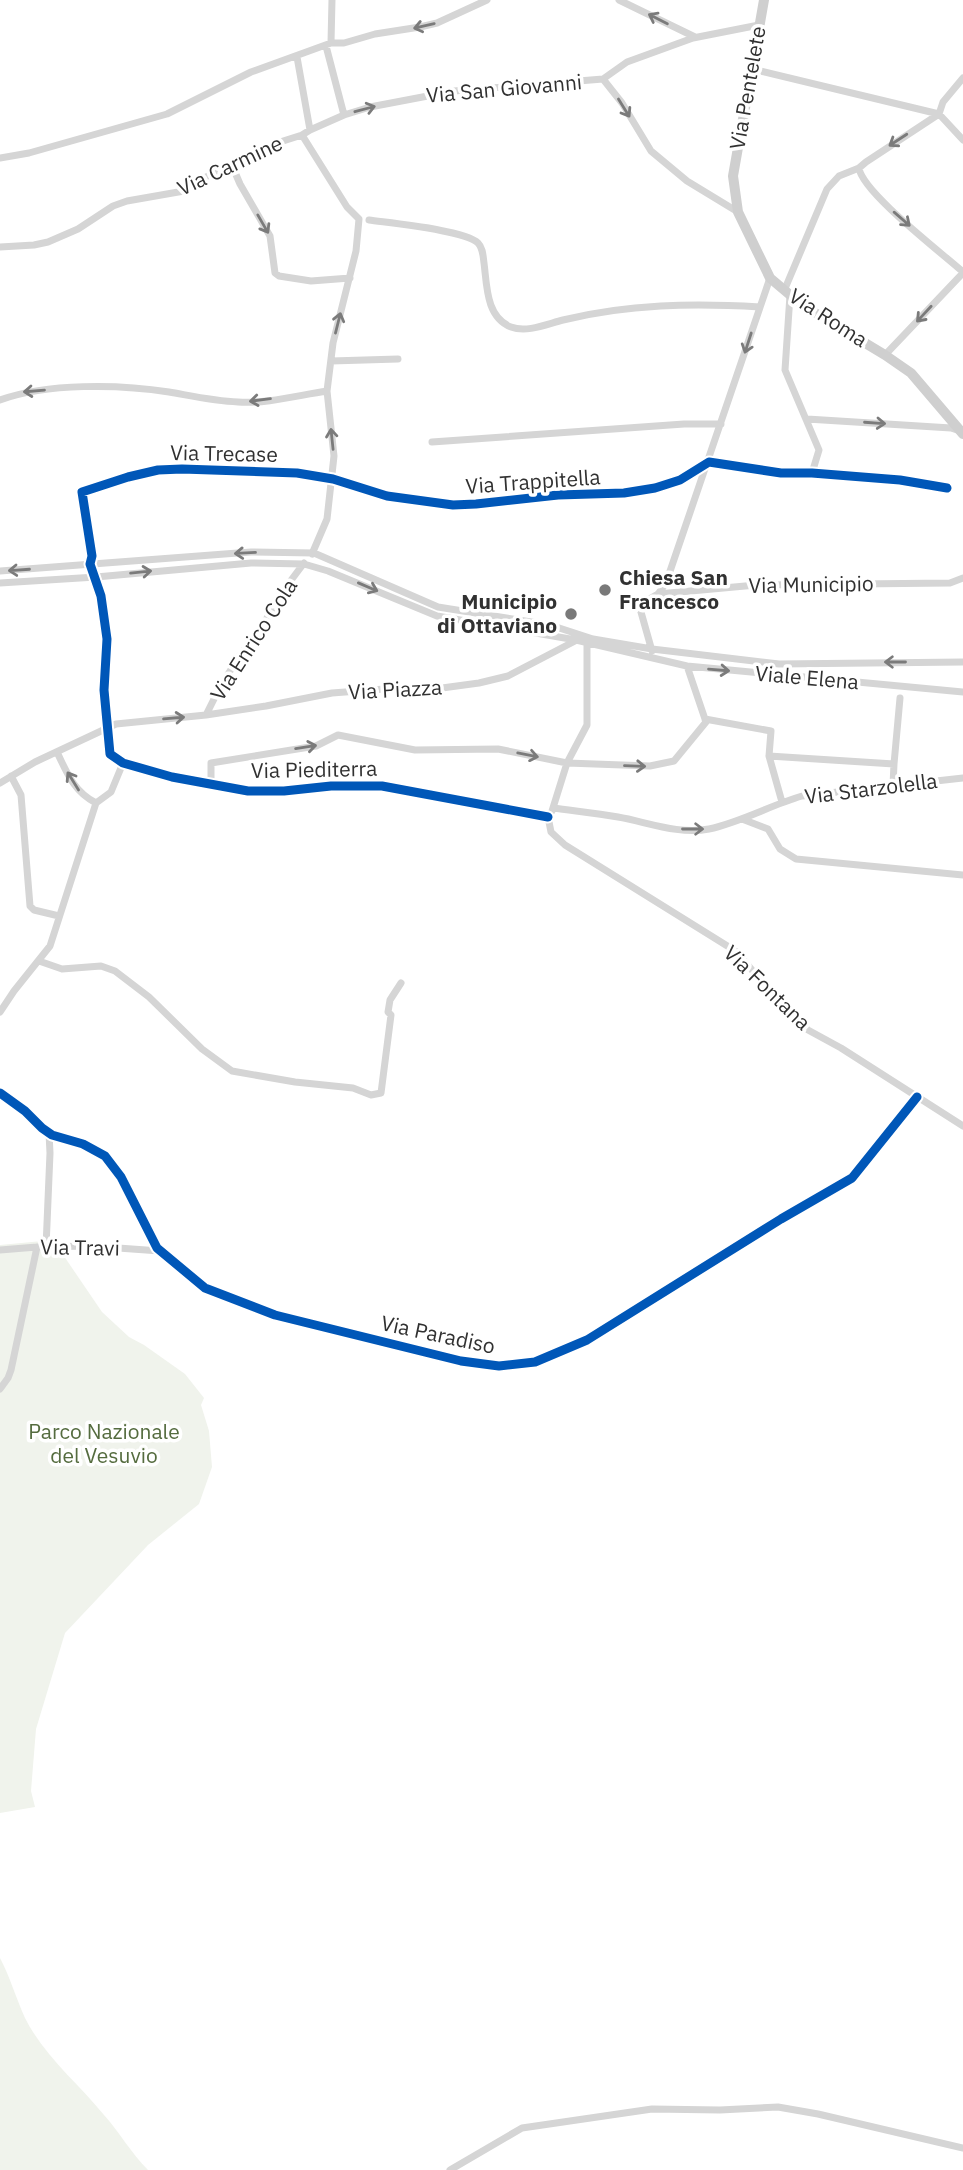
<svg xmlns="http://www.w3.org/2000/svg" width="963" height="2170" viewBox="0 0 963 2170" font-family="'IBM Plex Sans',sans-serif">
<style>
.green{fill:#f0f3ec}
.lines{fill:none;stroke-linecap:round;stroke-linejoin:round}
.street{stroke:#d5d5d5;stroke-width:7}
.secondary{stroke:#cfcfcf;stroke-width:10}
.cycleway-casing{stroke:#fff;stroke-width:13}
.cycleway{stroke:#0057b8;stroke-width:9}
.oneway{stroke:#7b7b7b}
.poi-dot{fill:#797979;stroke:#fff;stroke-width:2.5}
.labels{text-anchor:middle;stroke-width:7;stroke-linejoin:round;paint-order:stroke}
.street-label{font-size:21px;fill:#313131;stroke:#fff}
.poi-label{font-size:21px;font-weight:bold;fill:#313131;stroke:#fff;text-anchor:start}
.park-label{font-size:21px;fill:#556c3f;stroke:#fff}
</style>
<rect width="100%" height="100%" fill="#fff"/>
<path class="green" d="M 53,1240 L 102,1312 L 129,1337 L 144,1345 L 185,1374 L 204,1398 L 201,1405 L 209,1431 L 212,1467 L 199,1504 L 148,1545 L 65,1633 L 36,1729 L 31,1791 L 35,1807 L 0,1813 L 0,1245 Z
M 0,1958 C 10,1977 16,1998 25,2018 C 44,2056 78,2083 104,2115 C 120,2133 131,2153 148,2170 L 0,2170 Z"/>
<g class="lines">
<path class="street" d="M 619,0 L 695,37
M 331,43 L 332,0
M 326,46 L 344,115
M 297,57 L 310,130
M 752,69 L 939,114 L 963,140
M 603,79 L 627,62 L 693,38 L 759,25
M 302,135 L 347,207 L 359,219 L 356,251 L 333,343 L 327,391 L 334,456 L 327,519 L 312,554
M 0,158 L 29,153 L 167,114 L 251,72 L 331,43 L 344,43 L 375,34 L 420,27 L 437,23 L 487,0
M 231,163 L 240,184 L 270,236 L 275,273 L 279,276 L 311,281 L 350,278
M 859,168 C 862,192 942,253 963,272
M 369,220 C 390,223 465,230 478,243 C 483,248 483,256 484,263 C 487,286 486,317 511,327 C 527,333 547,324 563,320 C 628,304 693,303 760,307
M 0,247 L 34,245 L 48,242 L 78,229 L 113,206 L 127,201 L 184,191 L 195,183 L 258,149 L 302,135 L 310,130 L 344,115 L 370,107 L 454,91 L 603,79 L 622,103 L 651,151 L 687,181 L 738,212
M 784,291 L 827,189 L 839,176 L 859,168 L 866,162 L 939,114 L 943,102 L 963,78
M 790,295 L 785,370 L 819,450 L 812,473
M 885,355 L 963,273
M 331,361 L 398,359
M 0,400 C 47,383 119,384 169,392 C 192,396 214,401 238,402 C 267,404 299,395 327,391
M 807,419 L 951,428 L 960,431
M 432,442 L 684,424 L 721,424
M 0,571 L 251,552 L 314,553 L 438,607 L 550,625 L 593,639 L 652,649 L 779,664 L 963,662
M 0,583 L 96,577 L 251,563 L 304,564 L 328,571 L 437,616 L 576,640 L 687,666 L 963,692
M 658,594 L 756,585 L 950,583 L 963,578
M 652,651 L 639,605 L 658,594 L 666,583 L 770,278
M 206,715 L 266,706 L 332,693 L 411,687 L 442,688 L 479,683 L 508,676 L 575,641
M 705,719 L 771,731 L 769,756
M 57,752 C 67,773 74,792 96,803
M 11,776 L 21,795 L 30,906 L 34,910 L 59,916
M 0,783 L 35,762 L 116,724 L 206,715 L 219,689 L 238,658 L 262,627 L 280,595 L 304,563
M 211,784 L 211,763 L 316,746 L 338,735 L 415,750 L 498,749 L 567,763 L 650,766 L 674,761 L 706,722 L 687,666
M 893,785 L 894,764
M 782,802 L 769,756 L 894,764 L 900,698
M 553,808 C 574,811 596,813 618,817 C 647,822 679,835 709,829 C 741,822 771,805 802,796 L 963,778
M 552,811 L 567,763 L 587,725 L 587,643
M 548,817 L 382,786 L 331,786 L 284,791 L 248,791 L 172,777 L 123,763 L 110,754 L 104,690 L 107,639 L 101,596 L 90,564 L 92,556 L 82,492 L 128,477 L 158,470 L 182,469 L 297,473 L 333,479 L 387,496 L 453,505 L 476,504 L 558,495 L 624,493 L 655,488 L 680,480 L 709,462 L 781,473 L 812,473 L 900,480 L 947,488
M 548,817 L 551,832 L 565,845 L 737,952 L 776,999 L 808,1030 L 841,1048 L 963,1126
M 742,819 L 768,829 L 780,849 L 796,859 L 963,875
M 39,961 L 62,969 L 101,966 L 115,971 L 149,997 L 202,1049 L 232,1071 L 295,1082 L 353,1088 L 371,1095 L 381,1093 L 391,1015 L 388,1012 L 390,1000 L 401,983
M 0,1012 L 14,991 L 50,946 L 96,803 L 111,792 L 123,763
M 0,1093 L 25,1111 L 42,1128 L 52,1135 L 83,1144 L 105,1156 L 121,1177 L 157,1248 L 205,1288 L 275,1315 L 461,1361 L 499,1366 L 535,1362 L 587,1340 L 781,1219 L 852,1178 L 917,1097
M 46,1247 L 50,1153 L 49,1133
M 0,1250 L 37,1247 L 90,1246 L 160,1251
M 0,1389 L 8,1378 L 11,1370 L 37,1247
M 450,2170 L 522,2128 L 652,2109 L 720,2110 L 778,2107 L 818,2114 L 963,2148"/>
<path class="secondary" d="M 764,0 L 733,176 L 738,212 L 770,278 L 802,305 L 885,355 L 911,373 L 963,434"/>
<g class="cycleway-casing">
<path id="cycleway" d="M 548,817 L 382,786 L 331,786 L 284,791 L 248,791 L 172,777 L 123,763 L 110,754 L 104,690 L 107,639 L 101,596 L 90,564 L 92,556 L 82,492 L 128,477 L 158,470 L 182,469 L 297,473 L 333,479 L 387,496 L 453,505 L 476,504 L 558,495 L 624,493 L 655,488 L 680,480 L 709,462 L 781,473 L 812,473 L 900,480 L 947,488
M 0,1093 L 25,1111 L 42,1128 L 52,1135 L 83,1144 L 105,1156 L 121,1177 L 157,1248 L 205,1288 L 275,1315 L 461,1361 L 499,1366 L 535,1362 L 587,1340 L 781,1219 L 852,1178 L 917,1097"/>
</g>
<use href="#cycleway" class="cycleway"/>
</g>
<defs><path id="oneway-shaft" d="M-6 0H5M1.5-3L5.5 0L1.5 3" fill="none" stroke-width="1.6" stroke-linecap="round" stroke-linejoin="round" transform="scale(1.75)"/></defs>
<g class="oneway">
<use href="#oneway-shaft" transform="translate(658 19) rotate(-153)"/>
<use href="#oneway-shaft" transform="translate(424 26) rotate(167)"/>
<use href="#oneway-shaft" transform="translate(624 108) rotate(58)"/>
<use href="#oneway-shaft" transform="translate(365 109) rotate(-15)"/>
<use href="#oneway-shaft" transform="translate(898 140) rotate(147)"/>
<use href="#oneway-shaft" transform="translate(902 219) rotate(41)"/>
<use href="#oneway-shaft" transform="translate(263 224) rotate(60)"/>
<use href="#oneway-shaft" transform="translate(924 314) rotate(133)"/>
<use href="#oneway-shaft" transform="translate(338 323) rotate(-76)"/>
<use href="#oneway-shaft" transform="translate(748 343) rotate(108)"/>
<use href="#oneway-shaft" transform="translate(34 391) rotate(175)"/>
<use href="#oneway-shaft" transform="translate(260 400) rotate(173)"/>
<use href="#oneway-shaft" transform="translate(875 423) rotate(4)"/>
<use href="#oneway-shaft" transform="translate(332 439) rotate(-96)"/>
<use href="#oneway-shaft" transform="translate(245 553) rotate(177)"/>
<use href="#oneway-shaft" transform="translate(19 570) rotate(176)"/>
<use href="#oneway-shaft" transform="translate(141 572) rotate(-6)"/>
<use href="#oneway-shaft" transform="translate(368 587) rotate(23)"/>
<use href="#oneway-shaft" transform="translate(895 662) rotate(180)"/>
<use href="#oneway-shaft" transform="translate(719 670) rotate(5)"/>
<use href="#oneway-shaft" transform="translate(174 718) rotate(-5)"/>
<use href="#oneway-shaft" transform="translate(306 747) rotate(-9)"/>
<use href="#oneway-shaft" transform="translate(528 755) rotate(11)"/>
<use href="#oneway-shaft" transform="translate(635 766) rotate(2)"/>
<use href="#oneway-shaft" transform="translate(73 781) rotate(-122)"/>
<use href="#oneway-shaft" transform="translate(693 829)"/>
</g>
<g class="poi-dot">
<circle cx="605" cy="590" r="7"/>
<circle cx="571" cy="614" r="7"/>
</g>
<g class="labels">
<g class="street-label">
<text transform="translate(748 88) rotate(-80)" y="7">Via Pentelete</text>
<text transform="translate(504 89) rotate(-5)" y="7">Via San Giovanni</text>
<text transform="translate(230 166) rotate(-25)" y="7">Via Carmine</text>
<text transform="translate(828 318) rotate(33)" y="7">Via Roma</text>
<text transform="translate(224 454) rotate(1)" y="7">Via Trecase</text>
<text transform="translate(533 482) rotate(-4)" y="7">Via Trappitella</text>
<text transform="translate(811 585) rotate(-1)" y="7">Via Municipio</text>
<text transform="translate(254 640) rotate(-57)" y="7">Via Enrico Cola</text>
<text transform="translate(807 678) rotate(5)" y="7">Viale Elena</text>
<text transform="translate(395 690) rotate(-3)" y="7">Via Piazza</text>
<text transform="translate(314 770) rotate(-1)" y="7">Via Piediterra</text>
<text transform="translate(871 789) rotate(-7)" y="7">Via Starzolella</text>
<text transform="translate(767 988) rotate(44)" y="7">Via Fontana</text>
<text transform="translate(80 1248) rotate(1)" y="7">Via Travi</text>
<text transform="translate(438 1335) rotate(12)" y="7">Via Paradiso</text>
</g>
<g class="poi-label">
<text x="619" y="585">Chiesa San<tspan x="619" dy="24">Francesco</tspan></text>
<text x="557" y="609" text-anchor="end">Municipio<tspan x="557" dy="24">di Ottaviano</tspan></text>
</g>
<g class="park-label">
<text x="104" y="1439">Parco Nazionale<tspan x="104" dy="24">del Vesuvio</tspan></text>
</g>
</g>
</svg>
